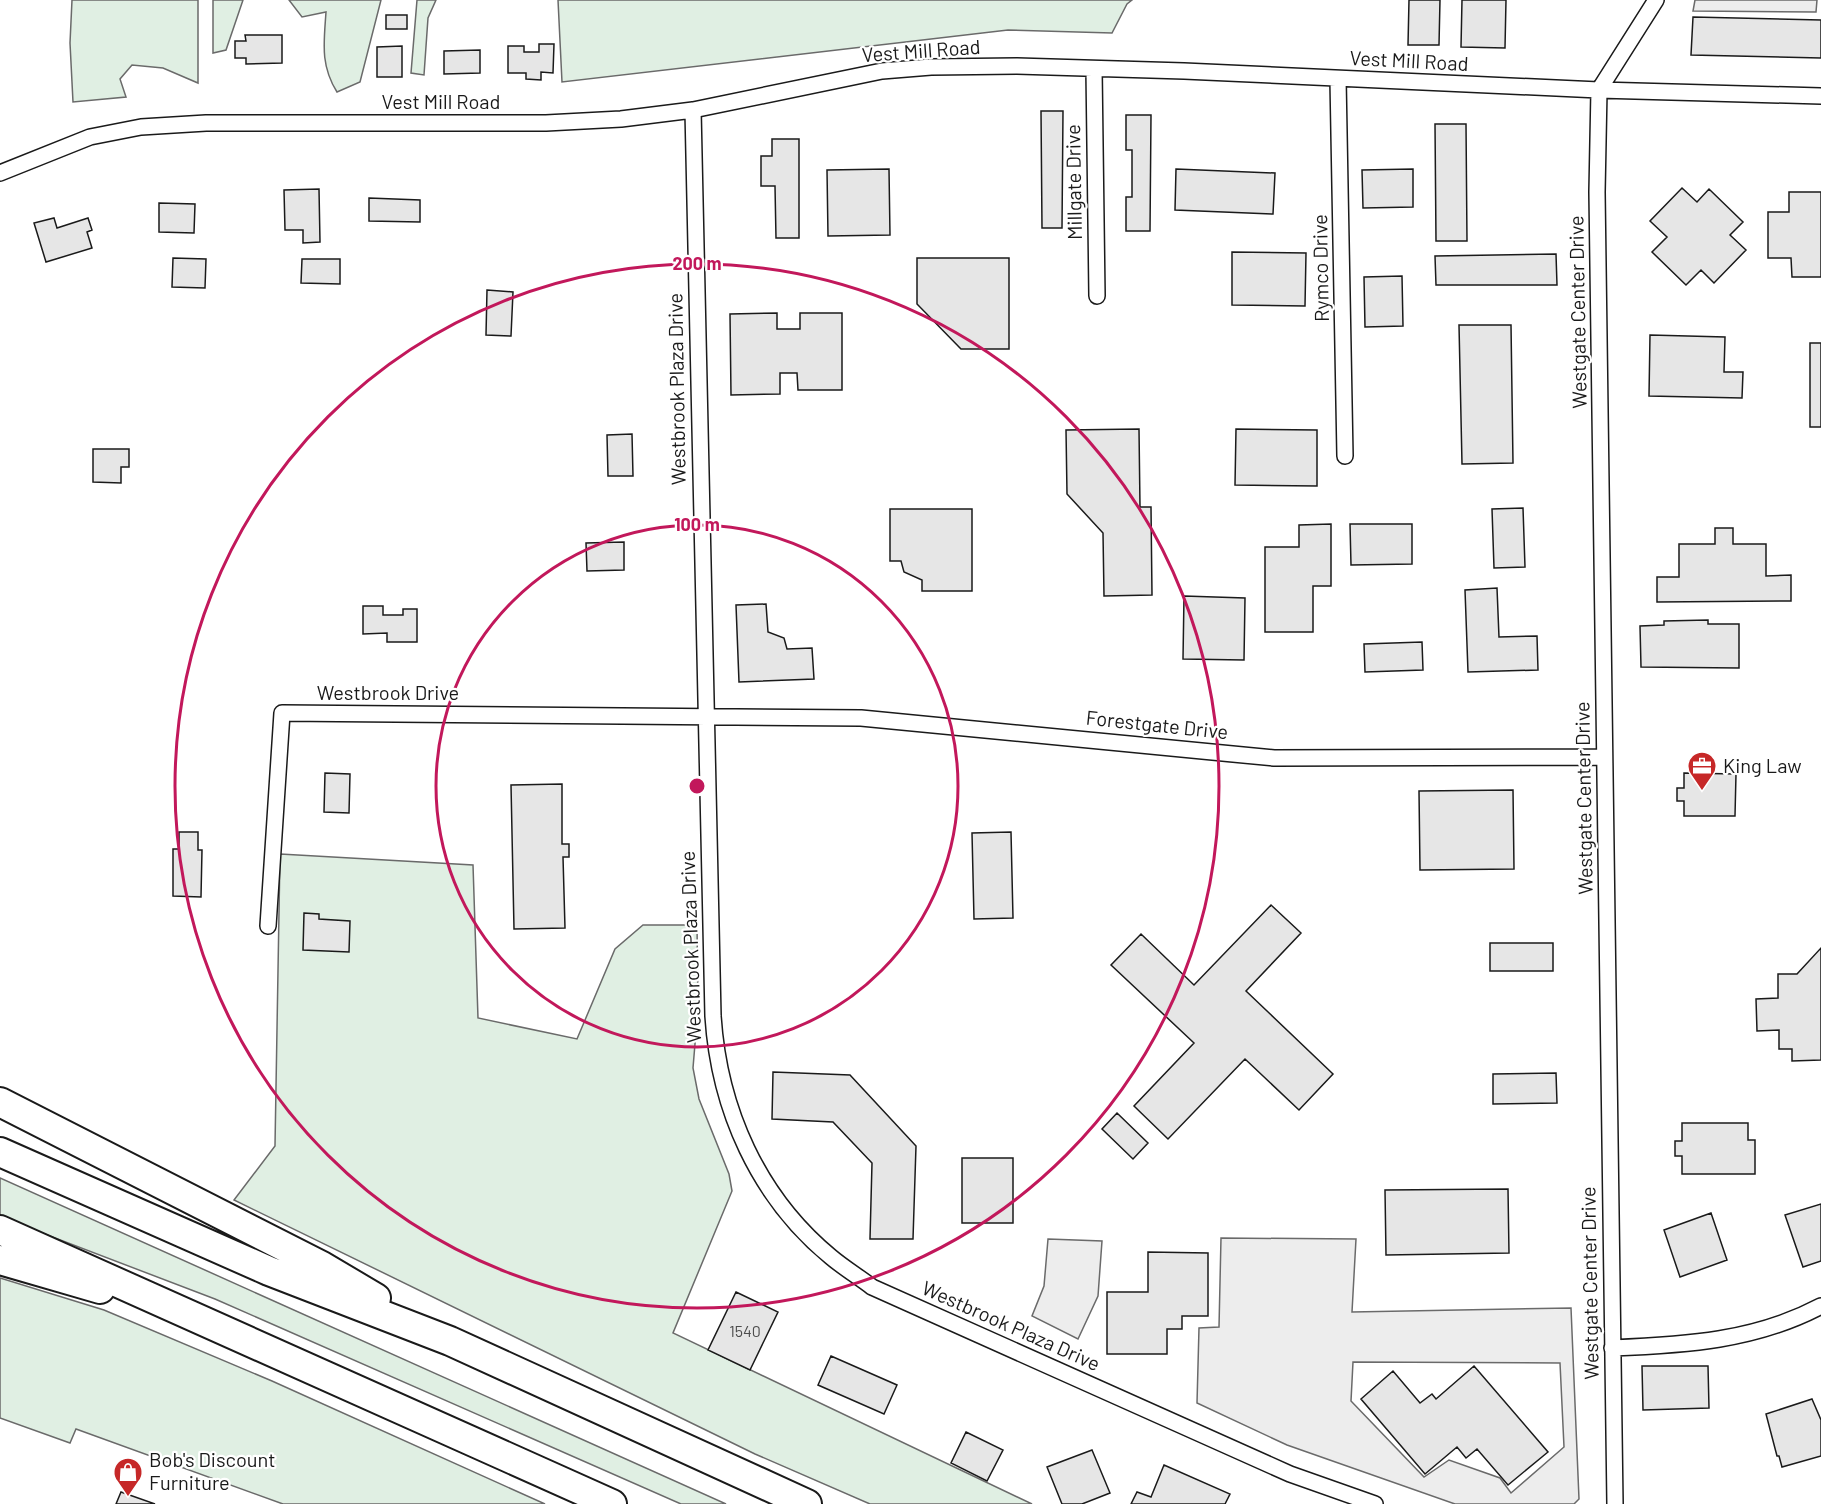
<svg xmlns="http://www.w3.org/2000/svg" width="1821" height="1504" viewBox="0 0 1821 1504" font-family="Barlow,sans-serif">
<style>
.green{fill:#e0efe3;stroke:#6a6a6a;stroke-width:1.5}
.parking{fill:#ededed;stroke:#6a6a6a;stroke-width:1.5;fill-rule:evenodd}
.building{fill:#e6e6e6;stroke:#1a1a1a;stroke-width:1.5}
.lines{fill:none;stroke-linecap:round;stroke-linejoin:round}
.street-casing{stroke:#1a1a1a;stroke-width:18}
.highway-casing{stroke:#1a1a1a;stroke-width:32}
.street{stroke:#fff;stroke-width:15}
.highway{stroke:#fff;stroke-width:28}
.ring{fill:none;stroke:#c2185b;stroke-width:3}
.labels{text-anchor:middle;stroke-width:4.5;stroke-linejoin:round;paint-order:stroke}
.number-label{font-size:16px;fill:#4d4d4d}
.street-label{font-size:20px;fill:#1a1a1a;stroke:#fff}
.poi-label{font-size:20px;fill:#1a1a1a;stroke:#fff;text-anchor:start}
.centre{fill:#c2185b;stroke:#fff;stroke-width:3}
.ring-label{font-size:18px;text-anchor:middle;font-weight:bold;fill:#c2185b;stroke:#fff;stroke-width:4.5;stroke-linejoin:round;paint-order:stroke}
</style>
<rect width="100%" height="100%" fill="#fff"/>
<path class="green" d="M 72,0 L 198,0 L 198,83 L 163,68 L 132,65 L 120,79 L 126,97 L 73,102 L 70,43 Z
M 213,0 L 243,0 L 226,50 L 213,53 Z
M 289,0 L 381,0 L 360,82 L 337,92 C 320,65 324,42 326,12 L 302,17 Z
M 417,0 L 436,0 L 428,18 L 424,75 L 411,73 Z
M 558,0 L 1132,0 L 1127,4 L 1112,33 L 1008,30 L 562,82 Z
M 280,854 L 473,865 L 478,1018 L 577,1039 L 615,949 L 643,925 L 697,925 L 698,1008 L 693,1068 L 699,1099 L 729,1174 L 732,1191 L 673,1333 L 1032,1504 L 870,1504 L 755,1454 L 234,1200 L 275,1146 Z
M 0,1178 L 726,1504 L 681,1504 L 215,1299 L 0,1217 Z
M 0,1278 L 104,1310 L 272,1381 L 545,1504 L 283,1504 L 76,1429 L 70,1443 L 0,1418 Z"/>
<path class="parking" d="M 1695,0 L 1817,0 L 1816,12 L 1693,11 Z
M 1221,1238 L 1356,1239 L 1352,1312 L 1571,1308 L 1579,1499 L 1574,1504 L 1455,1504 L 1287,1445 L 1197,1403 L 1199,1328 L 1219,1327 ZM 1353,1362 L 1560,1363 L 1564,1447 L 1511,1493 L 1500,1478 L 1449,1460 L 1424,1477 L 1351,1401 Z
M 1048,1239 L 1102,1241 L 1098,1296 L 1078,1339 L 1032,1316 L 1044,1286 Z"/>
<path class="building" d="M 1409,0 L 1440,0 L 1439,45 L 1408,45 Z
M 1462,0 L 1506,0 L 1505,48 L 1461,47 Z
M 386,15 L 407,15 L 407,29 L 386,29 Z
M 1693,17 L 1821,20 L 1821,58 L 1691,55 Z
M 245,35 L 282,35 L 282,63 L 246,64 L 246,58 L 235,58 L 235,41 L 246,41 Z
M 539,44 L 554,44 L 553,73 L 541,72 L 541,80 L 526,79 L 526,73 L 508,73 L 508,46 L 524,46 L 524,52 L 539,52 Z
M 402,46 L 402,77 L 377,77 L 377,47 Z
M 480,50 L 480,73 L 444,74 L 444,51 Z
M 1041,111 L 1063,111 L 1062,228 L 1042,228 Z
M 1126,115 L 1151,115 L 1150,231 L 1126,231 L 1126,197 L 1132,197 L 1132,150 L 1126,150 Z
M 1435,124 L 1466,124 L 1467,241 L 1436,241 Z
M 772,139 L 799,139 L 799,238 L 776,238 L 775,186 L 761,186 L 761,156 L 772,156 Z
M 889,169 L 890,235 L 828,236 L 827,170 Z
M 1176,169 L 1275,173 L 1273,214 L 1175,210 Z
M 1413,169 L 1413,207 L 1363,208 L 1362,170 Z
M 1682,188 L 1697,202 L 1709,189 L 1743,222 L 1730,235 L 1746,250 L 1714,283 L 1701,270 L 1686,285 L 1652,252 L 1667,237 L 1650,221 Z
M 319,189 L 320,242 L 303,243 L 303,230 L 285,230 L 284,190 Z
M 1789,192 L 1821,192 L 1821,277 L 1792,277 L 1791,258 L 1768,258 L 1768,212 L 1789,212 Z
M 369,198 L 420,200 L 420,222 L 369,221 Z
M 159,203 L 195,204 L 194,233 L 159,232 Z
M 54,218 L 57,228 L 88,218 L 92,230 L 87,232 L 92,248 L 46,262 L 34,223 Z
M 1232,252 L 1306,253 L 1305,306 L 1232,305 Z
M 1556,254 L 1557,285 L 1436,285 L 1435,256 Z
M 173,258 L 206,259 L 205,288 L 172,287 Z
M 917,258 L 1009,258 L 1009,349 L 961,349 L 917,304 Z
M 302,259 L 340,259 L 340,284 L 301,283 Z
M 1402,276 L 1403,326 L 1365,327 L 1364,277 Z
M 487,290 L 513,292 L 511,336 L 486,335 Z
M 777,313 L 777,329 L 800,329 L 800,313 L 842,313 L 842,390 L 798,390 L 797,373 L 780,373 L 780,394 L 731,395 L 730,314 Z
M 1459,325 L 1511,325 L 1513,463 L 1462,464 Z
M 1650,335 L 1725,337 L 1724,372 L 1743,372 L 1742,398 L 1649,396 Z
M 1810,343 L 1821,343 L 1821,427 L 1810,427 Z
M 1139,429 L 1140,507 L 1151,507 L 1152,595 L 1104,596 L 1103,533 L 1067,494 L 1066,430 Z
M 1236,429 L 1317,430 L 1317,486 L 1235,485 Z
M 632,434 L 633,476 L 608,476 L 607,435 Z
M 93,449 L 129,449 L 129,467 L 121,467 L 121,483 L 93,482 Z
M 1523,508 L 1525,567 L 1494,568 L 1492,509 Z
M 890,509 L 972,509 L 972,591 L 922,591 L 922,580 L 904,572 L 901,561 L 890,561 Z
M 1331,524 L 1331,586 L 1313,586 L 1313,632 L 1265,632 L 1265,547 L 1299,547 L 1299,525 Z
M 1350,524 L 1412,524 L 1412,564 L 1351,565 Z
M 1715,528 L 1733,528 L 1733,544 L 1766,544 L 1766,576 L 1791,575 L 1791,601 L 1657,602 L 1657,577 L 1679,577 L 1679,544 L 1715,544 Z
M 624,542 L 624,570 L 587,571 L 586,543 Z
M 1497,588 L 1499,637 L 1537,636 L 1538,670 L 1468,672 L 1465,590 Z
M 1184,596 L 1245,598 L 1244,660 L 1183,659 Z
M 766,604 L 768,632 L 784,638 L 787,649 L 812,648 L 814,679 L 739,682 L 736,605 Z
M 363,606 L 383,606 L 383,615 L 403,615 L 403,609 L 417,609 L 417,642 L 387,642 L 387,633 L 363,634 Z
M 1708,620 L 1708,624 L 1739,624 L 1739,668 L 1641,667 L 1640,626 L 1664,625 L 1664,621 Z
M 1422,642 L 1423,670 L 1365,672 L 1364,644 Z
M 325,773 L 350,774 L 349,813 L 324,812 Z
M 1684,773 L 1736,774 L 1735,816 L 1684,816 L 1684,801 L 1677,801 L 1677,788 L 1684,788 Z
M 562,784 L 562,844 L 569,844 L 569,857 L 563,857 L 565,928 L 514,929 L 511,785 Z
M 1513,790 L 1514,869 L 1420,870 L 1419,791 Z
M 179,832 L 198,832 L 198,850 L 202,850 L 201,897 L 173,896 L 173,849 L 179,849 Z
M 1011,832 L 1013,918 L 974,919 L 972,833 Z
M 1271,905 L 1301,933 L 1246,991 L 1333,1074 L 1299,1110 L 1245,1059 L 1168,1139 L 1134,1106 L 1194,1043 L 1111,965 L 1141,934 L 1194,985 Z
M 304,913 L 319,914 L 319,919 L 350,921 L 349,952 L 303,950 Z
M 1490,943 L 1553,943 L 1553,971 L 1490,971 Z
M 1821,948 L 1821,1060 L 1792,1061 L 1792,1049 L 1779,1049 L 1779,1030 L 1757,1031 L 1756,999 L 1778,998 L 1778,974 L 1797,974 Z
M 773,1072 L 850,1075 L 916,1146 L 913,1239 L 870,1239 L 872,1163 L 833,1122 L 772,1119 Z
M 1556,1073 L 1557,1103 L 1493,1104 L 1493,1074 Z
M 1117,1113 L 1148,1143 L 1133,1159 L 1102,1129 Z
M 1682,1123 L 1748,1123 L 1748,1140 L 1755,1140 L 1755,1174 L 1682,1174 L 1682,1156 L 1675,1156 L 1675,1141 L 1682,1141 Z
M 962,1158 L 1013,1158 L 1013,1223 L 962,1223 Z
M 1508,1189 L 1509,1253 L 1386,1255 L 1385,1190 Z
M 1821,1204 L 1821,1261 L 1803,1267 L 1785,1215 Z
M 1711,1213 L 1727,1260 L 1680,1277 L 1664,1230 Z
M 1148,1252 L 1208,1253 L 1208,1316 L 1182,1316 L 1182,1329 L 1167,1329 L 1167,1354 L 1107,1354 L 1107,1292 L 1148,1292 Z
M 736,1292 L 778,1312 L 750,1370 L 708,1350 Z
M 831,1356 L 897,1385 L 884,1414 L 818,1385 Z
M 1474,1366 L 1548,1452 L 1508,1485 L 1477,1449 L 1466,1458 L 1457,1447 L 1425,1474 L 1361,1399 L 1393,1371 L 1420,1403 L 1432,1394 L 1436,1399 Z
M 1642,1366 L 1708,1366 L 1709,1408 L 1643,1410 Z
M 1812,1399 L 1821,1420 L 1821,1456 L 1782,1467 L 1779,1456 L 1777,1456 L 1766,1414 Z
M 966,1432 L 1003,1450 L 987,1481 L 951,1463 Z
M 1092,1450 L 1110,1493 L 1082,1504 L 1062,1504 L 1047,1467 Z
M 1164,1465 L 1230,1494 L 1225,1504 L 1131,1504 L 1137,1492 L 1151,1497 Z
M 121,1492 L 155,1504 L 116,1504 Z"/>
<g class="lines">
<g class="street-casing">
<path id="street" d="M 1094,69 L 1097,296
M 1338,79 L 1345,456
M 1599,90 L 1597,192 L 1615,1504
M 1599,90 L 1656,0
M 693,110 L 713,1016 C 719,1109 758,1197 831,1257 C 844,1268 859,1277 872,1287 L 1290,1474 L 1375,1504
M 0,173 L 90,137 L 141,127 L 206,123 L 546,123 L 621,119 L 693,110 L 882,71 L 931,67 L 1017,66 L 1184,71 L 1599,90 L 1821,96
M 268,926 L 282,713 L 861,718 L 1274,758 L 1604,757
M 1612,1348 C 1685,1345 1755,1341 1821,1306"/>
</g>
<g class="highway-casing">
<path id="highway" d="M 0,1102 L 322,1266 L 376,1298
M 0,1152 L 269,1271 L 450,1341 L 807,1504
M 0,1230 L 612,1504
M 0,1260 L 100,1289"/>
</g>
<use href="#street" class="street"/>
<use href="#highway" class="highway"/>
</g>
<g class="ring">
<circle cx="697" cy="786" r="261"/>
<circle cx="697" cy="786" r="522"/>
</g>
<defs>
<g id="office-pin" transform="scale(1.5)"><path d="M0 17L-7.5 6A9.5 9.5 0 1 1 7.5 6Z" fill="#c62828" stroke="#fff"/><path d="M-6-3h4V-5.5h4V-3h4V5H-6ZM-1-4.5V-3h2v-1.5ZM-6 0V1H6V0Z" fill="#fff"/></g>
<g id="shop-pin" transform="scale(1.5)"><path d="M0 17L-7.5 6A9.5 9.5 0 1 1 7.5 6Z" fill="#c62828" stroke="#fff"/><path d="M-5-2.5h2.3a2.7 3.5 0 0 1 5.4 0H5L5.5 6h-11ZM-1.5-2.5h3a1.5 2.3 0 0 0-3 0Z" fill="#fff"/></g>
</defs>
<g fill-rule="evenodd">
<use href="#office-pin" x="1702" y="766"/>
<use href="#shop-pin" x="128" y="1472"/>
</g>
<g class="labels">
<g class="number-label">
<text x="745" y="1337">1540</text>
</g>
<g class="street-label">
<text transform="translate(921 51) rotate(-4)" y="7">Vest Mill Road</text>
<text transform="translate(1409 61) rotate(3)" y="7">Vest Mill Road</text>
<text x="441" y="109">Vest Mill Road</text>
<text transform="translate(1074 182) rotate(-91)" y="7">Millgate Drive</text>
<text transform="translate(1321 268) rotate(-91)" y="7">Rymco Drive</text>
<text transform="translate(1578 312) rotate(-91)" y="7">Westgate Center Drive</text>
<text transform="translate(677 389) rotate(-91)" y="7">Westbrook Plaza Drive</text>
<text x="388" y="700">Westbrook Drive</text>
<text transform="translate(1157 725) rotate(6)" y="7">Forestgate Drive</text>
<text transform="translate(1584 798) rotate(-91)" y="7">Westgate Center Drive</text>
<text transform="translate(691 947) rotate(-92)" y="7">Westbrook Plaza Drive</text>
<text transform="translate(1590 1283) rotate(-91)" y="7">Westgate Center Drive</text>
<text transform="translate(1011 1326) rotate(24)" y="7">Westbrook Plaza Drive</text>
</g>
<g class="poi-label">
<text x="1723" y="773">King Law</text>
<text x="149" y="1467">Bob's Discount<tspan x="149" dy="23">Furniture</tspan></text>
</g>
</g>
<circle cx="697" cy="786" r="9" class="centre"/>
<g class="ring-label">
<text x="697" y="270">200 m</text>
<text x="697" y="531">100 m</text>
</g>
</svg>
